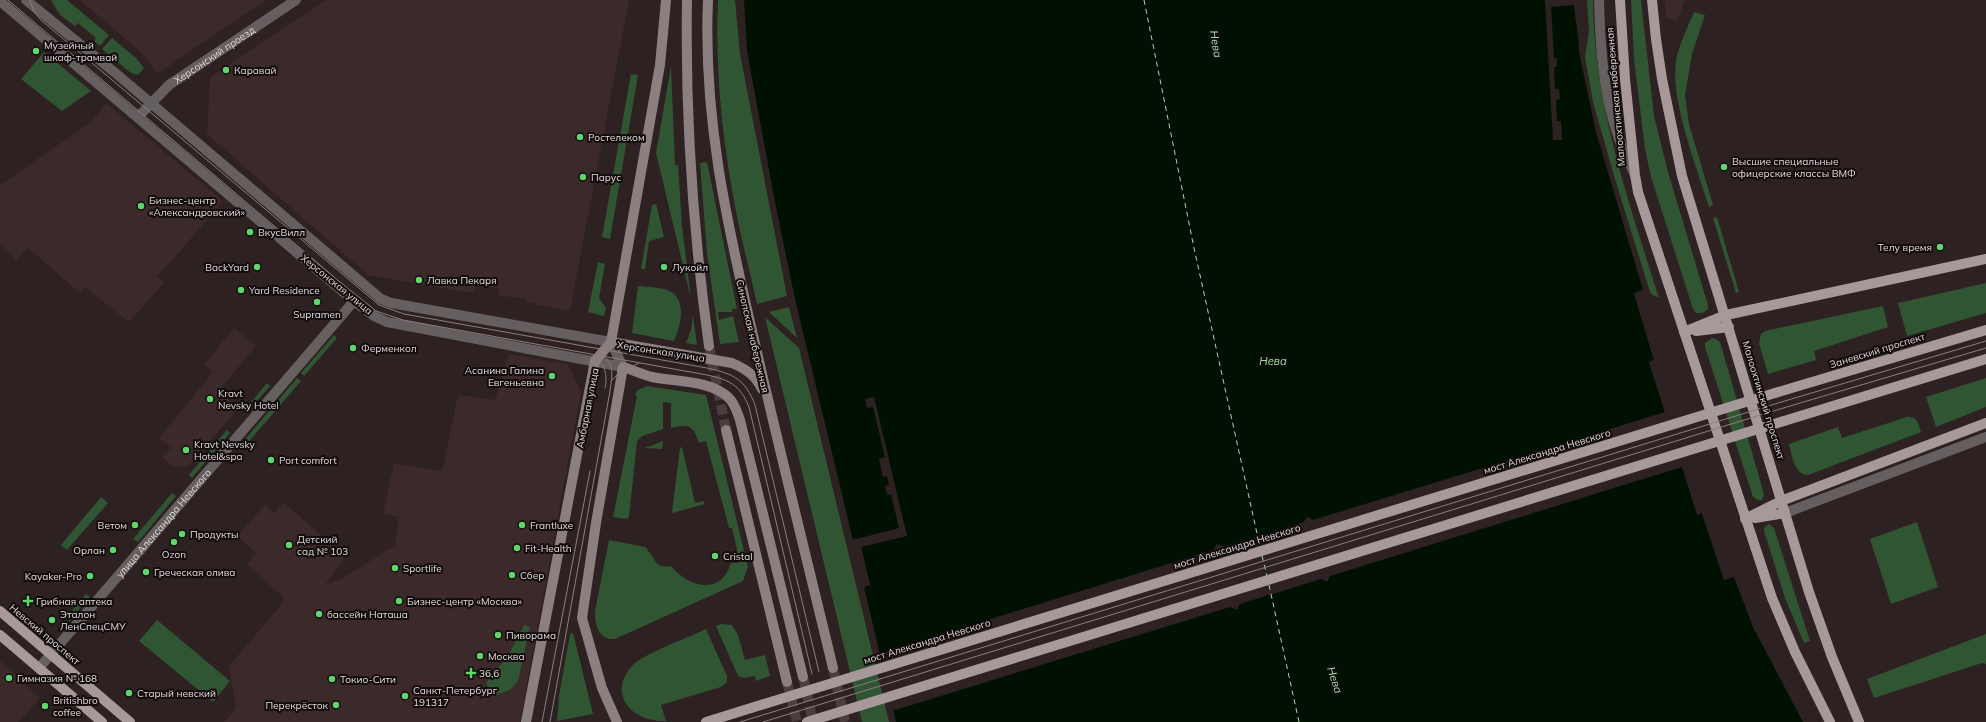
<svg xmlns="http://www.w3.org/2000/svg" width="1986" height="722" viewBox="0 0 1986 722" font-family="Mulish,sans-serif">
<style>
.built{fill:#3c292a}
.green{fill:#305532}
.water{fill:#001102}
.pier{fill:#2e2122}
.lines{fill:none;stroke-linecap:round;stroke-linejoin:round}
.ferry{stroke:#9ee0a1;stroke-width:1;stroke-dasharray:5 4;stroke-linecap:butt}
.secondary-tunnel{stroke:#493d3d;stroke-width:10;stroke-dasharray:10 5;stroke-linecap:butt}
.minor{stroke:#665f5f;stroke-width:10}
.tertiary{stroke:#665f5f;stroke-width:10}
.secondary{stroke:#8b7f80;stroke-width:10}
.primary{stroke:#a79899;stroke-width:10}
.tram{stroke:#8a7f80;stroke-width:1}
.primary-bridge{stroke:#a79899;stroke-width:10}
.poi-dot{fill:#5fd56b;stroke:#120c0d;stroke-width:1.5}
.labels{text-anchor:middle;stroke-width:4;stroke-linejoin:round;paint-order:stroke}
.poi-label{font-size:10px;fill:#e2d9d9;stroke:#120c0d;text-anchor:start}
.street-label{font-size:10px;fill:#e2d9d9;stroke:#120c0d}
.water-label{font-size:11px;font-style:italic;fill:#9ee0a1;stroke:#120c0d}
</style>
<rect width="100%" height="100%" fill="#2e2122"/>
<path class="built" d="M 80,0 L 266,0 L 157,74 L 144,55 Z
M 326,0 L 629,0 L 570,311 L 526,302 L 527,299 L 515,297 L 499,296 L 500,289 L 476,285 L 474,292 L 458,291 L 368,275 L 207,134 L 210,77 Z
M 1665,0 L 1685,0 L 1677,22 L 1666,17 Z
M 106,103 L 223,201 L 175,257 L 157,276 L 164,283 L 129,322 L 85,287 L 80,293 L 28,248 L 16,260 L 0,245 L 0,185 L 90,123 Z
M 234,328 L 256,346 L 219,390 L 239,408 L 188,466 L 173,467 L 162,457 L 171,448 L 159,438 L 213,372 L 204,365 Z
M 509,354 L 568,364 L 581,392 L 520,722 L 224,722 L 236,708 L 229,666 L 281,605 L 284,598 L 247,564 L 256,553 L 237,536 L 265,505 L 274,513 L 283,502 L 344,555 L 343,560 L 325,585 L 342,579 L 395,545 L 399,517 L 383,514 L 394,463 L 442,471 L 458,395 L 495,400 Z
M 0,661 L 40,698 L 19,722 L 0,722 Z"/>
<path class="green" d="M 51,0 L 67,0 L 109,35 L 100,46 L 94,41 L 96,38 L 78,23 L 75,26 L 60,15 Z
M 718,0 L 735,0 L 740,54 L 787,296 L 757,304 C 750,271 741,239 735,206 C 722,138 715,69 718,0 Z
M 1587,0 L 1593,0 C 1594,105 1628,199 1659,298 L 1651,294 L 1649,289 L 1615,179 L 1593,102 L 1585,57 L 1589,31 Z
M 1631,0 L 1641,0 L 1654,116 L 1668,172 L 1708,305 L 1708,309 L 1703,313 L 1696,313 L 1693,309 L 1651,177 L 1645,149 L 1634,59 Z
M 1694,12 L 1705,15 L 1692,54 L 1685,95 L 1689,124 L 1713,205 L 1709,207 C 1697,168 1670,100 1676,61 C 1679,44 1688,27 1694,12 Z
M 112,38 L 136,58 L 144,68 L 138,75 L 131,73 L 102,49 Z
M 44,52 L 91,91 L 62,111 L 21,79 Z
M 671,66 L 675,165 L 678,165 L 682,226 L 691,299 L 656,153 Z
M 631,74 L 638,75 L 610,239 L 602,237 Z
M 707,162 L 737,309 L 732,309 L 732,312 L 718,312 L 719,320 L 733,316 L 739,342 L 720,344 L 707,253 L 700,163 Z
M 656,204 L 664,237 L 649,241 L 645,269 L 641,269 L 652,205 Z
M 1717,217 L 1739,292 L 1736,293 L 1713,218 Z
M 598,262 L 605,264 L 599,298 L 606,308 L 604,316 L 588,312 Z
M 1986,283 L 1986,313 L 1907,336 L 1898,303 Z
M 638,286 C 648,287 658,287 667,290 C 688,298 681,325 674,341 L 632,333 Z
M 1883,306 L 1888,327 L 1814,351 L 1816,360 L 1768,374 L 1759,343 L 1761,334 L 1765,331 Z
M 789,307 L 797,338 L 769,312 Z
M 693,316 L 697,345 L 686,343 L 691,330 Z
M 765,317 L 799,348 L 889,722 L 862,722 Z
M 334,335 L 337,338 L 304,376 L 301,373 Z
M 1712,338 L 1716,339 L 1720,342 L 1764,494 L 1762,500 L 1758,500 L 1753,497 L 1705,347 L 1705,343 Z
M 297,378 L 301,381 L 245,446 L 242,443 Z
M 1986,378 L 1986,407 L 1936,427 L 1926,397 Z
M 267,383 L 270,386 L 247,413 L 244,411 Z
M 647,386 L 706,395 L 748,567 L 743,581 L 615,639 C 598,640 595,625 595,611 L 609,540 L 645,547 C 656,558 654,569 671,566 C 689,588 721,596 731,563 L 737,563 L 737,549 L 732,528 L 729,528 L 706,441 L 699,443 C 693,425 689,424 671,428 L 671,403 L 663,402 L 663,429 L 642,436 L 637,441 L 629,517 L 627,519 L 613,517 L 637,396 L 635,394 L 638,390 Z
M 1907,417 C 1918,416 1918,424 1921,432 L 1808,475 C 1794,475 1792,455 1789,444 L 1838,427 L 1842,438 Z
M 227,430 L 230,433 L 192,478 L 189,475 Z
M 663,441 L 662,449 L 645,448 Z
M 682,447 L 695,503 L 703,501 L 705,504 L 672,513 L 680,448 Z
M 172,493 L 176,496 L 138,542 L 133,539 Z
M 101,497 L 108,503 L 67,550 L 61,545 Z
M 1917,522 L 1938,587 L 1891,604 L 1870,539 Z
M 1769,524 L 1774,528 L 1810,641 L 1804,643 L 1785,598 L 1764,531 L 1764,528 Z
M 86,594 L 90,597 L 69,621 L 66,618 Z
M 157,620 L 230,681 L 213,702 L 139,641 Z
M 721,624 L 732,625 L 738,635 L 745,660 L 765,655 L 770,676 L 756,681 L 755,676 L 744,678 L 738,676 L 716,626 Z
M 524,625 L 530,627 L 518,681 L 510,690 L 492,696 L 486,683 L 508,656 Z
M 706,629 L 727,676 L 727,682 L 721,687 L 661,705 L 666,721 C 631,722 607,694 632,666 C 644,653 688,638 706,629 Z
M 573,633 L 593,714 L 557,721 L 559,696 L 570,634 Z
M 1986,634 L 1986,664 L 1982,663 L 1874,698 L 1867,679 Z"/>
<path class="water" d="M 744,0 L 1574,0 L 1580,57 L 1596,132 L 1643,290 L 1634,293 L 1654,360 L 1649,362 L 1698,515 L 1702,513 L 1724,580 L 1734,577 L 1753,627 L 1803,722 L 896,722 L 864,587 L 870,585 L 859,538 L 853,540 L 795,299 L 774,197 L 747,51 Z"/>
<path class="pier" d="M 1545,0 L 1576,0 L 1578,23 L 1576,23 L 1574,5 L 1551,7 L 1554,58 L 1557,58 L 1557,67 L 1554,67 L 1555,89 L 1559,89 L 1560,99 L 1556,100 L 1557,121 L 1561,121 L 1562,140 L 1553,140 Z
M 1643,290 L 1644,292 L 1637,294 L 1656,360 L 1652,363 L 1699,512 L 1704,512 L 1726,578 L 1733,575 L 1734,577 L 1724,580 L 1702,513 L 1697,515 L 1682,467 L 1330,576 L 1327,582 L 1321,579 L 1240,604 L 1237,610 L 1230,607 L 892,711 L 878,654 L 1213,550 L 1217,544 L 1224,547 L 1304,522 L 1307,517 L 1313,520 L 1665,412 L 1649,362 L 1654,360 L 1634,293 Z
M 874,397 L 907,536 L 861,547 L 870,585 L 864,587 L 863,585 L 868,584 L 858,541 L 853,542 L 853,540 L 899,528 L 891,494 L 887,495 L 885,486 L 889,485 L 887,476 L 883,477 L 879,459 L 885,457 L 873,407 L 867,408 L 865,399 Z"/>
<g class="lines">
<path class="ferry" d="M 1144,0 L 1194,248 L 1260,547
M 1262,556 L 1267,576
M 1269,585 L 1299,722"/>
<path class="secondary-tunnel" d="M 709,346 L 726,430
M 833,668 L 845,722
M 803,677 L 813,722
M 787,682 L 797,722"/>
<g class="minor">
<path d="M 1599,0 C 1600,44 1603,91 1617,133 C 1621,147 1628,160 1634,173"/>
<path id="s1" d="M 138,117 L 169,85 L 296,0"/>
<path d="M 1785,513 L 1986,437"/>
<path id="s2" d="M 39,668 L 354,301"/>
</g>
<path class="tertiary" d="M 26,0 L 119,76 L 381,299 L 391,303 L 611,342 L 623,367
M 0,1 L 354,301 L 374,316 L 387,322 L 623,367"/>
<path class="secondary" d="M 687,0 C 685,116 693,231 709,346
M 708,0 C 703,116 726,219 752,331 C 778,444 806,556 833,668
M 611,342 L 732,363 C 746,369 755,375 762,389
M 726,430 L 787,682
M 526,722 L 595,361 L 611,342 L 660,65 L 666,0
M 617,722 L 602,688 L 582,618 L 596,523 L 623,367 C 633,370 643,375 652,377 C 677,382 710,380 729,398 C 735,404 737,412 740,420 L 803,677"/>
<path class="primary" d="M 1620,0 L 1625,79 L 1635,175 L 1638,192 L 1772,598 L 1795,652 L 1830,722
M 1652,0 L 1656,39 L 1662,79 L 1682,176 L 1809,592 L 1832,657 L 1859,722
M 1696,331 L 1729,327
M 1684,332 L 1726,315 L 1986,259
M 1775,393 L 1986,330
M 1784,421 L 1986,359
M 1755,518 L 1785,513
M 1745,519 L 1781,501 L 1986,423
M 0,611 L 130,722
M 0,635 L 102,722
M 706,722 L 774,701"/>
<path class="tram" d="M 8,0 L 340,282 L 376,311 L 403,320 L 707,375 C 730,380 740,385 749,407 L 812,674
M 30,0 L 34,12 L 41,20 L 379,305 L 404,314 L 707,368 C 734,374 745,379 755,405 L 819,672
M 592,356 C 605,364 608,373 605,388
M 611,381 L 619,373 L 639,363
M 542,722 L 590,471
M 550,722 L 610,391 C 612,376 615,366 603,355
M 740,722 L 1778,403 L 1986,341
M 763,722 L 1780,409 L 1986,348"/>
<path class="primary-bridge" d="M 774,701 L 1775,393
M 807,722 L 1784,421"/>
</g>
<g class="poi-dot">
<circle cx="36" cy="51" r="4"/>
<circle cx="226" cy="70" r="4"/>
<circle cx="580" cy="137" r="4"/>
<circle cx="1724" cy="167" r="4"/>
<circle cx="583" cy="177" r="4"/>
<circle cx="141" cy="206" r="4"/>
<circle cx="250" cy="232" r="4"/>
<circle cx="1940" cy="247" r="4"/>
<circle cx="257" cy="267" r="4"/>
<circle cx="664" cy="267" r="4"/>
<circle cx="419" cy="280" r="4"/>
<circle cx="241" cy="290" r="4"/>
<circle cx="317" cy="302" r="4"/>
<circle cx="353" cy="348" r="4"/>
<circle cx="552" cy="376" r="4"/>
<circle cx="210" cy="399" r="4"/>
<circle cx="186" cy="450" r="4"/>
<circle cx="271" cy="460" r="4"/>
<circle cx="135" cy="525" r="4"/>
<circle cx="522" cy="525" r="4"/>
<circle cx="182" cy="534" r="4"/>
<circle cx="174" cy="542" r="4"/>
<circle cx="289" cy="545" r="4"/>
<circle cx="517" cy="548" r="4"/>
<circle cx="113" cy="550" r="4"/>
<circle cx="715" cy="556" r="4"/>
<circle cx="395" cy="568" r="4"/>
<circle cx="146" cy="572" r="4"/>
<circle cx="512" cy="575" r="4"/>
<circle cx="90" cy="576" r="4"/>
<path d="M26 595h4v4h4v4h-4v4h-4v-4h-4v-4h4z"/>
<circle cx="399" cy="601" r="4"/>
<circle cx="319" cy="614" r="4"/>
<circle cx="52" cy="620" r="4"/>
<circle cx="498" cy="635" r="4"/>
<circle cx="480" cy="656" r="4"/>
<path d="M469 667h4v4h4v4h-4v4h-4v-4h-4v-4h4z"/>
<circle cx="9" cy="678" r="4"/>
<circle cx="332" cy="679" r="4"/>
<circle cx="129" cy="693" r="4"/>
<circle cx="405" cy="696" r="4"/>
<circle cx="336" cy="705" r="4"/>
<circle cx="45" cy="706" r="4"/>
</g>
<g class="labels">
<g class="poi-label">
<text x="44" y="49">Музейный<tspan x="44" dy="12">шкаф-трамвай</tspan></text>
<text x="234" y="74">Каравай</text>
<text x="588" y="141">Ростелеком</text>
<text x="1732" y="165">Высшие специальные<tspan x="1732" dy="12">офицерские классы ВМФ</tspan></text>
<text x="591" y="181">Парус</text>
<text x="149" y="204">Бизнес-центр<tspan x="149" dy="12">«Александровский»</tspan></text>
<text x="258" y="236">ВкусВилл</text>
<text x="1932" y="251" text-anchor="end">Телу время</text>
<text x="249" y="271" text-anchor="end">BackYard</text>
<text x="672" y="271">Лукойл</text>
<text x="427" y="284">Лавка Пекаря</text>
<text x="249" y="294">Yard Residence</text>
<text x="317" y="318" text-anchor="middle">Supramen</text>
<text x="361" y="352">Ферменкол</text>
<text x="544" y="374" text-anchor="end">Асанина Галина<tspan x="544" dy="12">Евгеньевна</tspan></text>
<text x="218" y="397">Kravt<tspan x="218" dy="12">Nevsky Hotel</tspan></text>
<text x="194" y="448">Kravt Nevsky<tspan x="194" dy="12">Hotel&amp;spa</tspan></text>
<text x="279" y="464">Port comfort</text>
<text x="127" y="529" text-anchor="end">Ветом</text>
<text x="530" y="529">Frantluxe</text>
<text x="190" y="538">Продукты</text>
<text x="297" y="543">Детский<tspan x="297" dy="12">сад № 103</tspan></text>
<text x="525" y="552">Fit-Health</text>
<text x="105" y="554" text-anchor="end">Орлан</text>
<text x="174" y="558" text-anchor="middle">Ozon</text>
<text x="723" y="560">Cristal</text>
<text x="403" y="572">Sportlife</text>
<text x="154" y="576">Греческая олива</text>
<text x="520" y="579">Сбер</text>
<text x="82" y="580" text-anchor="end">Kayaker-Pro</text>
<text x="36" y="605">Грибная аптека</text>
<text x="407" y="605">Бизнес-центр «Москва»</text>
<text x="60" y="618">Эталон<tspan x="60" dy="12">ЛенСпецСМУ</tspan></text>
<text x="327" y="618">бассейн Наташа</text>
<text x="506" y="639">Пиворама</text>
<text x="488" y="660">Москва</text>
<text x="479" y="677">36,6</text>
<text x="17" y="682">Гимназия № 168</text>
<text x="340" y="683">Токио-Сити</text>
<text x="413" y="694">Санкт-Петербург<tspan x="413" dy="12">191317</tspan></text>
<text x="137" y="697">Старый невский</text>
<text x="53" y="704">Britishbro<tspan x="53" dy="12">coffee</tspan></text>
<text x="328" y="709" text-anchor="end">Перекрёсток</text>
</g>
<g class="street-label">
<text dy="4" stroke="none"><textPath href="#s1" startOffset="99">Херсонский проезд</textPath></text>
<text transform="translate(1615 97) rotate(-95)" y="4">Малоохтинская набережная</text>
<text transform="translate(337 284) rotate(39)" y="4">Херсонская улица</text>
<text transform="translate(753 336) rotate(77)" y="4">Синопская набережная</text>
<text transform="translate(1877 350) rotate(-17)" y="4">Заневский проспект</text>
<text transform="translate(661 351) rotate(9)" y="4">Херсонская улица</text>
<text transform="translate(1764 400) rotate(73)" y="4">Малоохтинский проспект</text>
<text transform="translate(587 408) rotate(-79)" y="4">Амбарная улица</text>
<text transform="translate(1547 451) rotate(-17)" y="4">мост Александра Невского</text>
<text dy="4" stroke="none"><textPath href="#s2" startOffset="191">улица Александра Невского</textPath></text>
<text transform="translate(1237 546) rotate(-17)" y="4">мост Александра Невского</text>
<text transform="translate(45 634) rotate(40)" y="4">Невский проспект</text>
<text transform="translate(927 641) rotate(-17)" y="4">мост Александра Невского</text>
</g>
<g class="water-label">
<text transform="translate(1216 44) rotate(81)" y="4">Нева</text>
<text x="1273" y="365">Нева</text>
<text transform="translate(1335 680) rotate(72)" y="4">Нева</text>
</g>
</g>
</svg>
